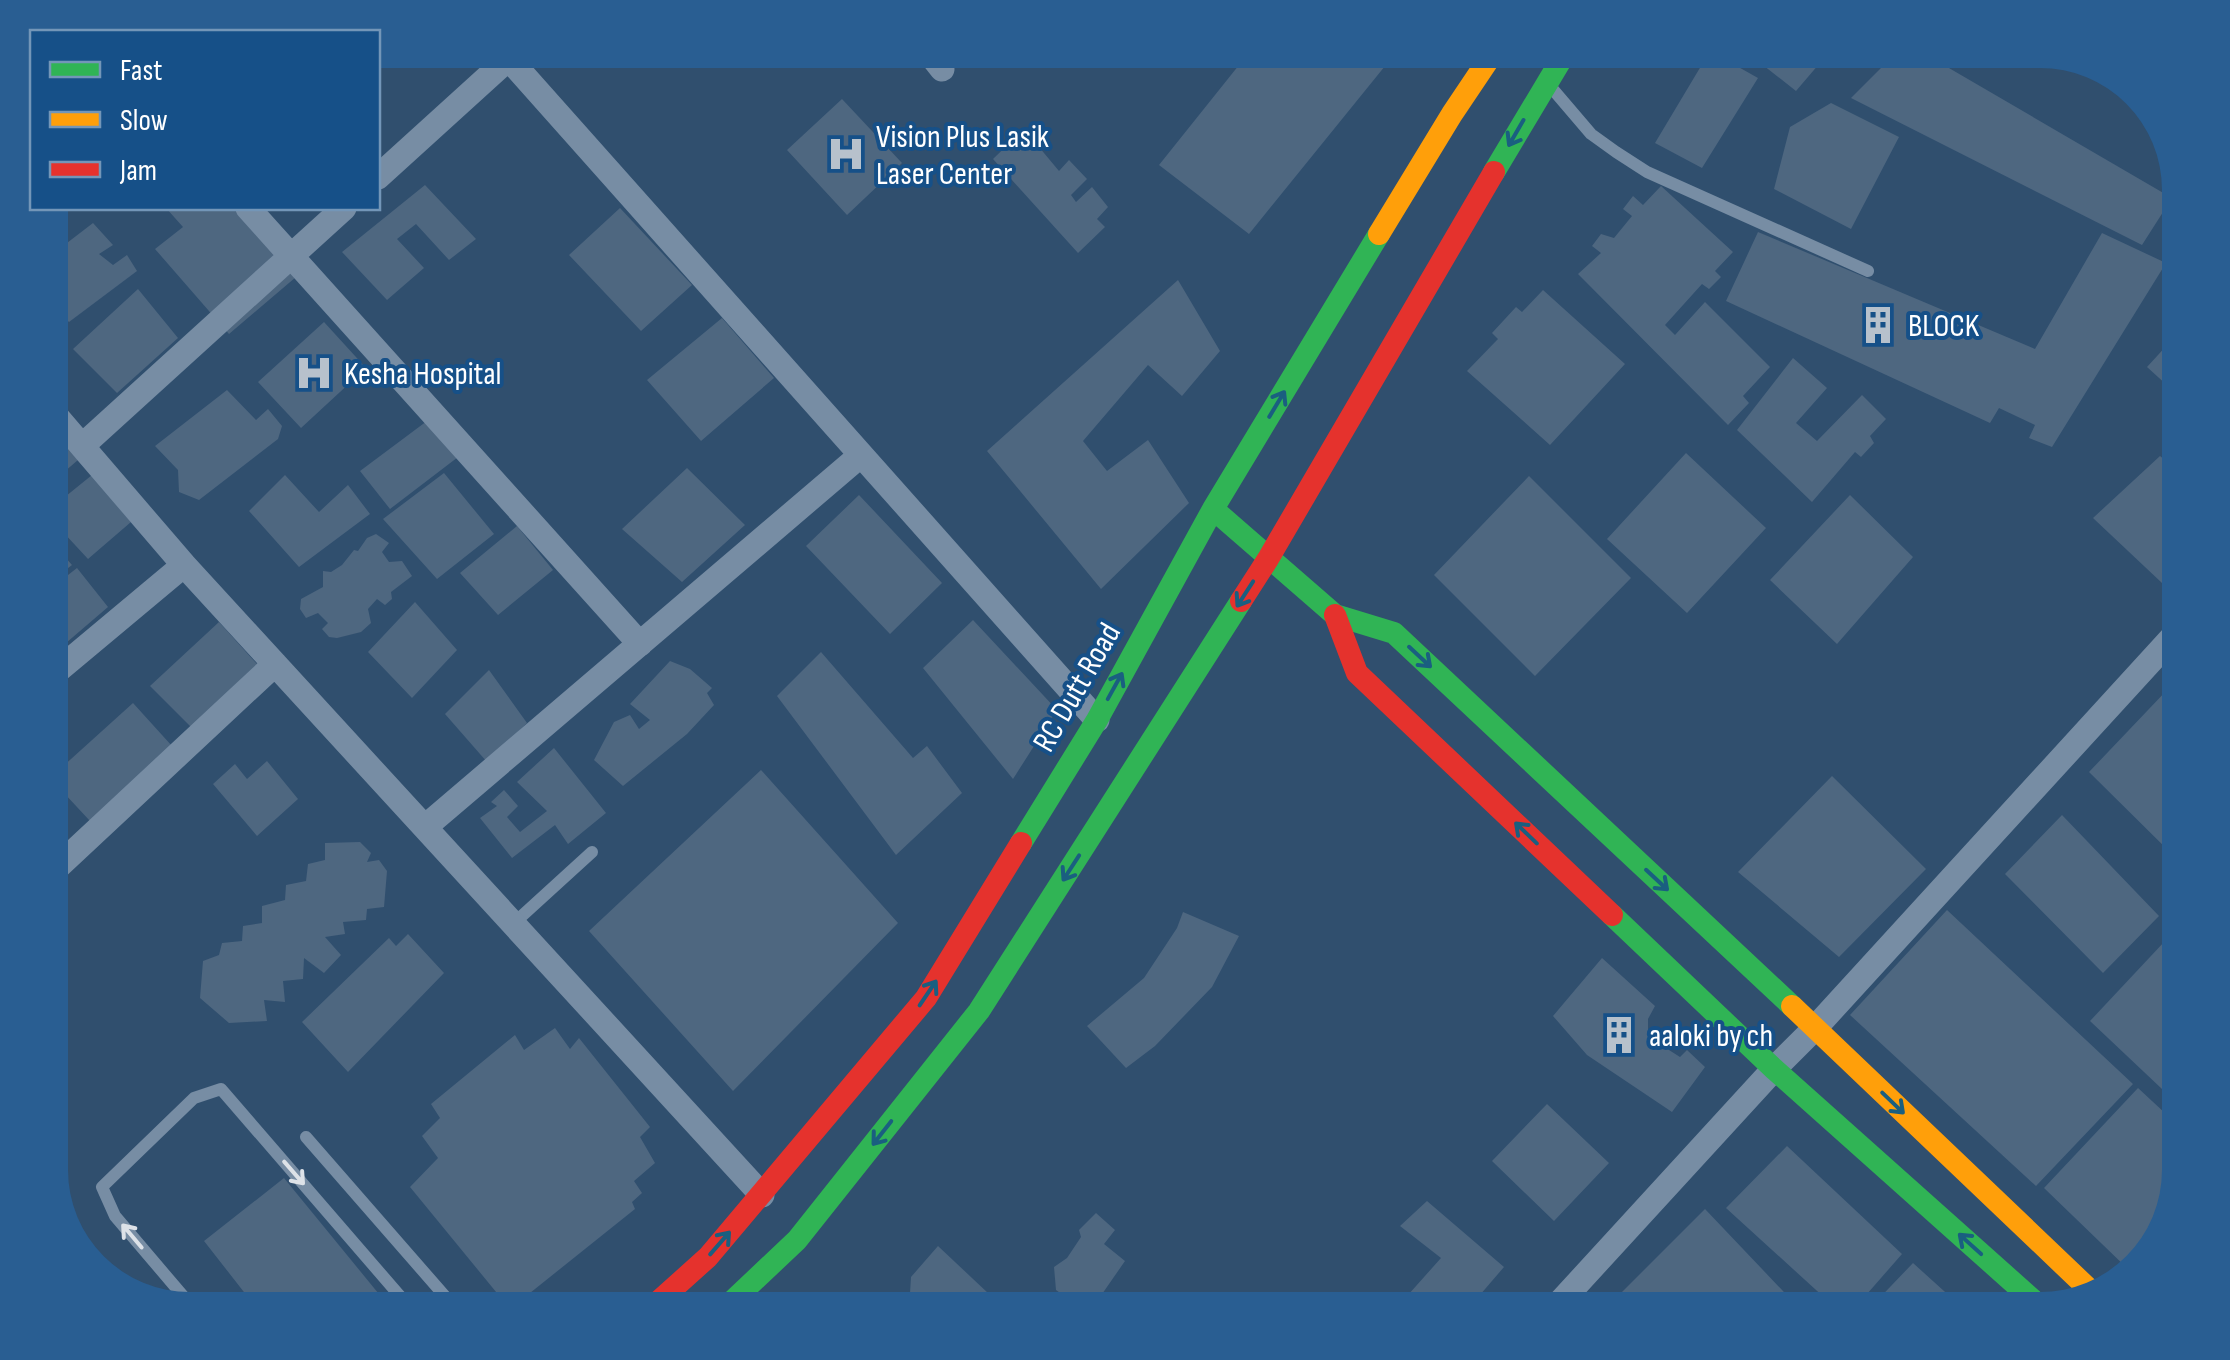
<svg xmlns="http://www.w3.org/2000/svg" width="2230" height="1360" viewBox="0 0 2230 1360" font-family="'Sofia Sans Condensed',sans-serif">
<style>
.building{fill:#4e6780}
.lines{fill:none;stroke-linecap:round;stroke-linejoin:round}
.lane{stroke:#778da4;stroke-width:12}
.street{stroke:#778da4;stroke-width:25}
.fast{stroke:#30b455;stroke-width:22}
.slow{stroke:#ff9f0a;stroke-width:22}
.jam{stroke:#e5322d;stroke-width:22}
.oneway{stroke:#1a5f80}
.oneway2{stroke:#dde2e8}
.labels{text-anchor:middle;stroke-width:8;stroke-linejoin:round;paint-order:stroke}
.poi-label{font-size:32px;fill:#fff;stroke:#165088;text-anchor:start}
.street-label{font-size:32px;fill:#fff;stroke:#165088}
</style>
<rect width="100%" height="100%" fill="#304f6e"/>
<path class="building" d="M 1251,50 L 1398,50 L 1249,234 L 1159,165 Z
M 1744,50 L 1831,50 L 1796,91 Z
M 1836,50 L 1857,50 L 1849,60 Z
M 1899,50 L 1918,50 L 2172,198 L 2142,245 L 1851,98 Z
M 1710,51 L 1758,78 L 1702,168 L 1655,143 Z
M 842,99 L 902,163 L 847,215 L 787,150 Z
M 1831,103 L 1899,137 L 1851,229 L 1774,189 L 1790,127 Z
M 1024,129 L 1059,171 L 1069,160 L 1087,179 L 1071,195 L 1076,202 L 1092,187 L 1108,207 L 1097,219 L 1105,227 L 1078,253 L 993,159 Z
M 425,185 L 476,239 L 449,260 L 416,224 L 397,239 L 424,268 L 387,300 L 342,252 Z
M 1661,186 L 1733,252 L 1715,271 L 1721,277 L 1709,289 L 1702,284 L 1665,325 L 1675,335 L 1705,302 L 1770,367 L 1743,396 L 1749,403 L 1728,425 L 1578,274 L 1601,253 L 1592,246 L 1601,234 L 1614,238 L 1632,216 L 1623,209 L 1633,196 L 1643,205 Z
M 50,208 L 69,208 L 50,224 Z
M 166,208 L 238,208 L 296,277 L 229,334 L 155,249 L 183,227 Z
M 620,208 L 692,285 L 641,331 L 569,255 Z
M 93,223 L 113,245 L 99,254 L 113,265 L 127,255 L 137,271 L 69,322 L 50,304 L 60,296 L 50,286 L 50,256 Z
M 1758,232 L 2035,349 L 2102,233 L 2166,263 L 2052,447 L 2029,438 L 2035,425 L 1999,408 L 1990,423 L 1726,301 Z
M 1178,280 L 1220,351 L 1182,396 L 1148,365 L 1083,441 L 1107,471 L 1148,440 L 1189,503 L 1101,589 L 987,451 Z
M 138,289 L 178,338 L 117,393 L 73,349 Z
M 1543,290 L 1625,364 L 1550,445 L 1467,371 L 1498,339 L 1492,333 L 1516,307 L 1522,312 Z
M 722,318 L 774,378 L 701,441 L 647,380 Z
M 324,322 L 366,368 L 301,428 L 258,382 Z
M 2180,331 L 2180,397 L 2147,367 Z
M 1793,358 L 1827,388 L 1796,423 L 1817,441 L 1862,395 L 1886,419 L 1870,436 L 1874,443 L 1861,457 L 1855,452 L 1812,502 L 1737,430 Z
M 227,390 L 256,420 L 268,409 L 282,426 L 278,439 L 199,500 L 179,492 L 178,470 L 155,446 Z
M 431,418 L 462,454 L 390,509 L 360,471 Z
M 50,430 L 78,460 L 50,484 Z
M 1686,453 L 1766,528 L 1687,613 L 1607,539 Z
M 2160,456 L 2180,472 L 2180,565 L 2162,583 L 2093,518 Z
M 687,468 L 745,525 L 682,582 L 622,529 Z
M 444,473 L 494,534 L 437,579 L 383,519 Z
M 92,475 L 131,522 L 88,559 L 50,518 L 50,509 Z
M 285,475 L 319,512 L 348,485 L 370,514 L 299,567 L 249,511 Z
M 1529,476 L 1631,578 L 1535,676 L 1434,575 Z
M 859,495 L 942,583 L 890,634 L 806,546 Z
M 1850,495 L 1913,557 L 1837,644 L 1770,580 Z
M 517,526 L 553,570 L 498,615 L 460,573 Z
M 376,534 L 389,543 L 382,552 L 389,562 L 402,561 L 412,576 L 391,592 L 392,599 L 385,605 L 377,599 L 368,609 L 371,623 L 361,632 L 337,638 L 329,637 L 322,629 L 328,623 L 318,613 L 306,618 L 300,609 L 301,599 L 323,587 L 323,571 L 331,572 L 342,565 L 354,550 L 358,551 L 367,538 Z
M 50,540 L 72,565 L 50,582 Z
M 77,568 L 108,607 L 59,649 L 50,639 L 50,589 Z
M 415,602 L 457,650 L 412,698 L 368,652 Z
M 973,620 L 1057,710 L 1013,779 L 923,668 Z
M 219,622 L 257,664 L 191,727 L 150,686 Z
M 821,652 L 913,758 L 927,746 L 962,793 L 896,855 L 777,696 Z
M 670,661 L 690,669 L 712,688 L 707,693 L 714,705 L 687,734 L 623,786 L 594,760 L 614,722 L 630,715 L 639,729 L 650,720 L 630,704 Z
M 489,670 L 527,723 L 487,762 L 445,714 Z
M 2168,689 L 2180,702 L 2180,862 L 2089,772 Z
M 133,703 L 172,746 L 90,821 L 50,778 Z
M 554,748 L 606,813 L 568,844 L 555,825 L 512,858 L 480,818 L 497,806 L 491,802 L 504,790 L 518,806 L 507,817 L 520,832 L 547,811 L 517,782 Z
M 267,761 L 298,799 L 257,836 L 213,784 L 235,764 L 247,779 Z
M 761,770 L 898,923 L 733,1091 L 589,931 Z
M 1832,776 L 1926,869 L 1839,957 L 1738,872 Z
M 2062,815 L 2159,916 L 2103,973 L 2005,874 Z
M 360,842 L 371,853 L 367,862 L 379,860 L 387,871 L 384,907 L 367,909 L 366,920 L 343,922 L 345,934 L 325,937 L 341,955 L 324,973 L 304,958 L 303,979 L 283,981 L 285,1002 L 264,1000 L 267,1021 L 229,1023 L 200,998 L 203,961 L 219,955 L 222,943 L 242,941 L 243,926 L 262,923 L 262,906 L 285,900 L 286,885 L 306,881 L 308,864 L 325,860 L 325,843 Z
M 1947,910 L 2133,1084 L 2036,1186 L 1850,1015 Z
M 1183,912 L 1239,936 L 1212,987 L 1155,1046 L 1126,1068 L 1087,1026 L 1144,978 L 1177,928 Z
M 2180,925 L 2180,1106 L 2090,1021 Z
M 408,934 L 444,973 L 348,1072 L 302,1022 L 389,938 L 396,946 Z
M 1602,958 L 1655,1006 L 1648,1019 L 1648,1030 L 1673,1036 L 1669,1050 L 1680,1057 L 1687,1050 L 1705,1067 L 1672,1112 L 1587,1055 L 1553,1016 Z
M 555,1028 L 570,1049 L 579,1038 L 650,1127 L 640,1137 L 655,1163 L 634,1181 L 642,1193 L 632,1202 L 635,1209 L 510,1309 L 410,1187 L 438,1158 L 422,1136 L 440,1118 L 431,1104 L 515,1035 L 524,1050 Z
M 2138,1088 L 2180,1127 L 2180,1171 L 2161,1240 L 2130,1271 L 2044,1188 Z
M 1547,1104 L 1609,1163 L 1554,1221 L 1492,1161 Z
M 1787,1146 L 1902,1254 L 1853,1310 L 1838,1310 L 1726,1208 Z
M 284,1178 L 392,1310 L 258,1310 L 204,1241 Z
M 1427,1201 L 1504,1267 L 1467,1310 L 1423,1310 L 1408,1295 L 1441,1258 L 1400,1226 Z
M 1705,1209 L 1801,1310 L 1616,1310 L 1610,1304 Z
M 1096,1213 L 1115,1230 L 1104,1244 L 1125,1261 L 1091,1310 L 1084,1310 L 1056,1290 L 1054,1267 L 1067,1258 L 1081,1237 L 1079,1230 Z
M 938,1246 L 1006,1310 L 909,1310 L 911,1277 Z
M 1913,1263 L 1965,1310 L 1868,1310 Z"/>
<g class="lines">
<path class="lane" d="M 1550,86 L 1591,134 L 1616,152 L 1647,172 L 1868,271
M 513,924 L 592,852
M 306,1137 L 457,1310
M 195,1310 L 115,1216 L 102,1187 L 194,1098 L 221,1089 L 412,1310"/>
<path class="street" d="M 501,50 L 1097,720
M 927,50 L 942,69
M 378,177 L 508,59
M 248,208 L 640,644
M 50,409 L 184,565 L 762,1195
M 82,446 L 344,208
M 50,677 L 184,565
M 425,827 L 861,455
M 50,874 L 275,664
M 1553,1310 L 1774,1069 L 1815,1028 L 2180,629"/>
<path class="fast" d="M 1494,172 L 1567,50
M 1213,509 L 1335,615 L 1394,633 L 1792,1006
M 1021,843 L 1097,720 L 1213,509 L 1379,234
M 1612,915 L 1774,1069 L 2043,1309
M 723,1310 L 797,1240 L 979,1011 L 1241,601"/>
<path class="slow" d="M 1379,234 L 1452,114 L 1495,50
M 1792,1006 L 2095,1295"/>
<path class="jam" d="M 1241,601 L 1268,559 L 1494,172
M 1335,615 L 1357,673 L 1612,915
M 649,1310 L 708,1257 L 926,998 L 1021,843"/>
</g>
<defs><path id="oneway-shaft" d="M-6 0H5M1.5-3L5.5 0L1.5 3" fill="none" stroke-width="1.6" stroke-linecap="round" stroke-linejoin="round" transform="scale(2.5)"/></defs>
<g class="oneway">
<use href="#oneway-shaft" transform="translate(1516 133) rotate(120)"/>
<use href="#oneway-shaft" transform="translate(1277 404) rotate(-59)"/>
<use href="#oneway-shaft" transform="translate(1245 594) rotate(123)"/>
<use href="#oneway-shaft" transform="translate(1420 657) rotate(43)"/>
<use href="#oneway-shaft" transform="translate(1115 686) rotate(-61)"/>
<use href="#oneway-shaft" transform="translate(1526 833) rotate(-136)"/>
<use href="#oneway-shaft" transform="translate(1071 868) rotate(123)"/>
<use href="#oneway-shaft" transform="translate(1657 880) rotate(43)"/>
<use href="#oneway-shaft" transform="translate(928 993) rotate(-56)"/>
<use href="#oneway-shaft" transform="translate(1893 1103) rotate(44)"/>
<use href="#oneway-shaft" transform="translate(882 1133) rotate(128)"/>
<use href="#oneway-shaft" transform="translate(720 1243) rotate(-49)"/>
<use href="#oneway-shaft" transform="translate(1970 1244) rotate(-138)"/>
</g>
<g class="oneway2">
<use href="#oneway-shaft" transform="translate(294 1173) rotate(49)"/>
<use href="#oneway-shaft" transform="translate(132 1236) rotate(-130)"/>
</g>
<defs>
<g id="hospital-bare" transform="scale(3)"><path d="M-5-5h3v3.5h4V-5h3V5h-3V1.5h-4V5h-3Z" fill="#b7c1cc" stroke="#165088" stroke-width="2.5" paint-order="stroke"/></g>
<g id="building-bare" transform="scale(3)"><path d="M-4-6H4V6H1V3H-1V6H-4ZM-2.5-4.3h1.7v1.8h-1.7ZM.8-4.3h1.7v1.8H.8ZM-2.5-1h1.7V.8h-1.7ZM.8-1h1.7V.8H.8Z" fill="#b7c1cc" stroke="#165088" stroke-width="2.5" paint-order="stroke"/></g>
</defs>
<g fill-rule="evenodd">
<use href="#hospital-bare" x="846" y="154"/>
<use href="#building-bare" x="1878" y="325"/>
<use href="#hospital-bare" x="314" y="373"/>
<use href="#building-bare" x="1619" y="1035"/>
</g>
<g class="labels">
<g class="poi-label">
<text x="876" y="147">Vision Plus Lasik<tspan x="876" dy="37">Laser Center</tspan></text>
<text x="1908" y="336">BLOCK</text>
<text x="344" y="384">Kesha Hospital</text>
<text x="1649" y="1046">aaloki by ch</text>
</g>
<g class="street-label">
<text transform="translate(1076 687) rotate(-60)" y="11">RC Dutt Road</text>
</g>
</g>
<path d="M0 0H2230V1360H0ZM190 68H2040A122 122 0 0 1 2162 190V1170A122 122 0 0 1 2040 1292H190A122 122 0 0 1 68 1170V190A122 122 0 0 1 190 68Z" fill="#295e92" fill-rule="evenodd"/>
<rect x="30" y="30" width="350" height="180" fill="#165088" stroke="#7396b8" stroke-width="2.5"/>
<rect x="50" y="62" width="50" height="15" fill="#30b455" stroke="#7396b8" stroke-width="2.5"/>
<text x="120" y="80" font-size="30" fill="#ffffff">Fast</text>
<rect x="50" y="112" width="50" height="15" fill="#ff9f0a" stroke="#7396b8" stroke-width="2.5"/>
<text x="120" y="130" font-size="30" fill="#ffffff">Slow</text>
<rect x="50" y="162" width="50" height="15" fill="#e5322d" stroke="#7396b8" stroke-width="2.5"/>
<text x="120" y="180" font-size="30" fill="#ffffff">Jam</text>
</svg>
